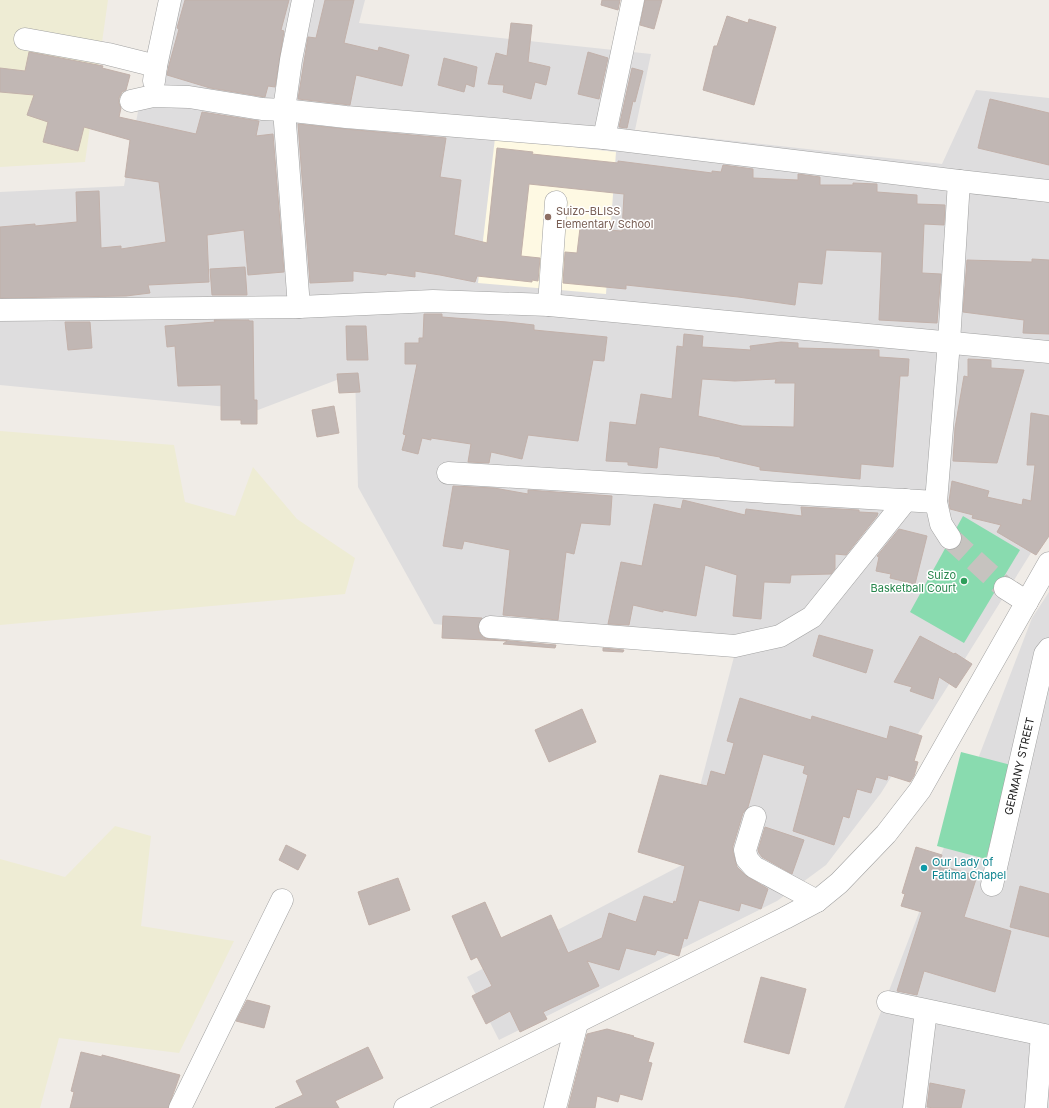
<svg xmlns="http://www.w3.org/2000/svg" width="1049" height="1108" viewBox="0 0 1049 1108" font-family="Inter,sans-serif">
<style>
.residential{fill:#deddde}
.education{fill:#fef9e3}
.farmland{fill:#eeecd4}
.pitch{fill:#89dbaf}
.building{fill:#c1b7b4;stroke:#c2b1aa;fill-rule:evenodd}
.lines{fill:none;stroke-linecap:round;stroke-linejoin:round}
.minor-tunnel{stroke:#c6c3bf;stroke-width:22;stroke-dasharray:22 11;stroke-linecap:butt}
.minor-casing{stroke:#a1a1a1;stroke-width:23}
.minor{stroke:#fff;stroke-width:22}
.education-dot{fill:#8d6e63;stroke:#fff;stroke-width:1.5}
.leisure-dot{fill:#2e9e5b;stroke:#fff;stroke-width:1.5}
.culture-dot{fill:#0f9aa8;stroke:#fff;stroke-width:1.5}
.labels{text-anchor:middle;stroke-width:3;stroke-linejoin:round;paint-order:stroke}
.education-label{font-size:11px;fill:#785e54;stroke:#fff;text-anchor:start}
.leisure-label{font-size:11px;fill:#27864d;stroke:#fff;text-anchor:end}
.street-label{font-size:11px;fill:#202020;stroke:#fff}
.culture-label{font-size:11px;fill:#0d838f;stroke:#fff;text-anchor:start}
</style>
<rect width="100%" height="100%" fill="#f0ece7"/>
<path class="residential" d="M 159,0 L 365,0 L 359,23 L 651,54 L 635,130 L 942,164 L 976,90 L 1049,98 L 1049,524 L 881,793 L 826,865 L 777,901 L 499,1040 L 467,977 L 728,841 L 698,794 L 735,653 L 434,624 L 358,487 L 355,373 L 258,410 L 0,385 L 0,192 L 124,186 Z
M 1049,592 L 1049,1108 L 844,1108 L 1032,618 Z"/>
<path class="education" d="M 495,138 L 616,152 L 606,294 L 478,283 Z"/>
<path class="farmland" d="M 0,0 L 108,0 L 85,162 L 0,167 Z
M 0,431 L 174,445 L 185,502 L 235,516 L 253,467 L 297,519 L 355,558 L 345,594 L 0,625 Z
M 115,826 L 151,836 L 141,926 L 234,941 L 179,1053 L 59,1038 L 40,1108 L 0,1108 L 0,859 L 65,877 Z"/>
<path class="pitch" d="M 963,516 L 1020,550 L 964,643 L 910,612 Z
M 961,752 L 1011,765 L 986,859 L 937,846 Z"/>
<path class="building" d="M 185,0 L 289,0 L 281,30 L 284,31 L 275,87 L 268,86 L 265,97 L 210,88 L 167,75 L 169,65 L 179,29 L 177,28 Z
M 325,0 L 354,0 L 344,43 L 378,51 L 379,47 L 409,55 L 402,86 L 356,75 L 350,105 L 298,99 L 308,37 L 316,38 Z
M 602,0 L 620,0 L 618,10 L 601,5 Z
M 645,0 L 662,0 L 654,29 L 640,25 Z
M 727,16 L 748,23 L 749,19 L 776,27 L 754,105 L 703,90 L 714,46 L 717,46 Z
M 511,23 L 532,25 L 528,62 L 550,67 L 546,85 L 535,82 L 531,99 L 503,92 L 504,85 L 488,84 L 496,53 L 507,56 Z
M 29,52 L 103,66 L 102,68 L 130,75 L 126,90 L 122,92 L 119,98 L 119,103 L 121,108 L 119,117 L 196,134 L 202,112 L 259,121 L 256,136 L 273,134 L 284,272 L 248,275 L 244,230 L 207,235 L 209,282 L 148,285 L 150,293 L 126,296 L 0,298 L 0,227 L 35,224 L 35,226 L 77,222 L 76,192 L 99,191 L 101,248 L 121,246 L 121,249 L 166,242 L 159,182 L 125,177 L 130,140 L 84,127 L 78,151 L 43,142 L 48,122 L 27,115 L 34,95 L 0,92 L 0,68 L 25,71 Z
M 588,52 L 608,58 L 599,99 L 578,94 Z
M 444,58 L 477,67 L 474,87 L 466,84 L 464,92 L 438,85 Z
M 632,68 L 643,71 L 635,102 L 633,101 L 627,128 L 619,127 Z
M 990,99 L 1049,113 L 1049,165 L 978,148 Z
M 298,124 L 345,129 L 446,138 L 440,177 L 461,180 L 454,235 L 487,243 L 497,148 L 533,152 L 532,154 L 618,163 L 618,161 L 712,173 L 712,171 L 721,172 L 723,165 L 753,169 L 753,178 L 798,180 L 798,174 L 820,177 L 820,185 L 853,185 L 853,183 L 877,184 L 877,192 L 917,195 L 917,204 L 945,205 L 944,225 L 924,224 L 922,273 L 941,274 L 937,323 L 879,320 L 882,252 L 826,250 L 822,284 L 798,282 L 795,305 L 738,297 L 626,285 L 626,289 L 563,283 L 565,252 L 577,253 L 580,228 L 622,231 L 624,194 L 529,184 L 521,256 L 540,258 L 538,281 L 532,280 L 532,282 L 477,276 L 475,282 L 440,275 L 415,271 L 415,277 L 387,273 L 386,275 L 353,271 L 353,281 L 310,283 Z
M 1032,259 L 1049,260 L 1049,334 L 1023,333 L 1024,320 L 963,312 L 967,260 L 1032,262 Z
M 245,267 L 247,295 L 212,295 L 210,269 Z
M 424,314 L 442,314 L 442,317 L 507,322 L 534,325 L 534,330 L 607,337 L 604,361 L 593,360 L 578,441 L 528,435 L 522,459 L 491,452 L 489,463 L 468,462 L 471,444 L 431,438 L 431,440 L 422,438 L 418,454 L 402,450 L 406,435 L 403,434 L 417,364 L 405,364 L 405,343 L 419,343 L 419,338 L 423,338 Z
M 214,320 L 249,320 L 249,321 L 253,321 L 254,400 L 257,400 L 257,424 L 241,424 L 241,420 L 221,420 L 221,385 L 178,386 L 175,346 L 167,347 L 165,326 L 215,322 Z
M 65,322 L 90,322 L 92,348 L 68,350 Z
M 346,326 L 366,326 L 368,360 L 347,360 Z
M 684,334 L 703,336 L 702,347 L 751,350 L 750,346 L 781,342 L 798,343 L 798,348 L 879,350 L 879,357 L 909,359 L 908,376 L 900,376 L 893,467 L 861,464 L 860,479 L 760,470 L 760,467 L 720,458 L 720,457 L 660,447 L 659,448 L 657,468 L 628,465 L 628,462 L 606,461 L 610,422 L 636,425 L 641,394 L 672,399 L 677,346 L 683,347 ZM 702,379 L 735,381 L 776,379 L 775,383 L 795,383 L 794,427 L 742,426 L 698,416 Z
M 968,359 L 991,360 L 991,368 L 1024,370 L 997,463 L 953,461 L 955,428 L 964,376 L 968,377 Z
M 358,373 L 360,392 L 339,393 L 337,374 Z
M 334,406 L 339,433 L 317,437 L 312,410 Z
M 1031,413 L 1049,416 L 1049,536 L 1036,555 L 997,532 L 1001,525 L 972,518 L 973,515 L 950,509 L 949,501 L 952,481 L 989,491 L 987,497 L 1022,505 L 1023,499 L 1031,501 L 1035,465 L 1027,465 Z
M 453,486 L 494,488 L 528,494 L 528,490 L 612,496 L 610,525 L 581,523 L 574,554 L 566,552 L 558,620 L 503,615 L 510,550 L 464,541 L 462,549 L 443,546 Z
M 683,500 L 745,515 L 746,509 L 802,516 L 801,507 L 859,510 L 859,512 L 878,513 L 877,516 L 846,555 L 835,554 L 835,569 L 831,574 L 791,575 L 790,583 L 764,582 L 761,619 L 733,616 L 737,575 L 705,565 L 696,616 L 663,610 L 663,612 L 633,605 L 629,625 L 608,624 L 621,562 L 642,566 L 654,504 L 681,509 Z
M 899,529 L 927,536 L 915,584 L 890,578 L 891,574 L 876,571 L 879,557 L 877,556 Z
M 443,616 L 482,618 L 478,626 L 479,632 L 483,637 L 489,639 L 556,645 L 555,648 L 503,644 L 507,641 L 442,638 Z
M 819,635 L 873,650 L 866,673 L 813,656 Z
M 920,636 L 954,654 L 955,653 L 972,664 L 956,688 L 939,677 L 933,699 L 910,691 L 912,687 L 894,682 Z
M 603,648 L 624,650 L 623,652 L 603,651 Z
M 740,698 L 811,720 L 812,716 L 887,739 L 890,726 L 922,736 L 914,761 L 918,762 L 914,776 L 910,782 L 888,775 L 887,780 L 876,777 L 871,793 L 857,789 L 849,818 L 843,816 L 834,845 L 793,831 L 808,775 L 803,773 L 805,766 L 763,754 L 748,807 L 743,813 L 733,846 L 733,852 L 737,867 L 745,875 L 768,889 L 761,909 L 741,903 L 739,911 L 699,900 L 687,939 L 684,938 L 679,956 L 657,950 L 655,955 L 626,948 L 619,970 L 587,961 L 599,986 L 543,1012 L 547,1019 L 520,1032 L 510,1011 L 486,1024 L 472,996 L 492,986 L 477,957 L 471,960 L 452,916 L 485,902 L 501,938 L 551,915 L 568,953 L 602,938 L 609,913 L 636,922 L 644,896 L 673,904 L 674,901 L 676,902 L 685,866 L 638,852 L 660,775 L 707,786 L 711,771 L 725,775 L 734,743 L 727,741 Z
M 582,709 L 596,742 L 549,762 L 535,730 Z
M 765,827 L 804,840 L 792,874 L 762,857 L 759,853 L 758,850 Z
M 286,845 L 306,855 L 298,870 L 279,860 Z
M 916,847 L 942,855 L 939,865 L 977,876 L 964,917 L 1011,931 L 995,992 L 924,971 L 917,995 L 897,991 L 922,912 L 901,906 L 905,894 L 902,893 Z
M 398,878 L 410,910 L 369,925 L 358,892 Z
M 1020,886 L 1049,894 L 1049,937 L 1010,927 Z
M 761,977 L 806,989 L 789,1054 L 744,1042 Z
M 247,1000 L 270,1006 L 264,1028 L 236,1021 Z
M 607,1029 L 634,1036 L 633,1037 L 654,1043 L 648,1062 L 652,1063 L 642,1100 L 620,1094 L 618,1102 L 597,1096 L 595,1108 L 568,1108 L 587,1034 Z
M 368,1047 L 383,1078 L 335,1101 L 339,1108 L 275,1108 L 303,1095 L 296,1081 Z
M 81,1052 L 102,1057 L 102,1055 L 180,1075 L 168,1108 L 70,1108 L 74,1092 L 71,1091 Z
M 930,1083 L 965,1090 L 961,1108 L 934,1108 L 927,1107 Z"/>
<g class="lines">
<path class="minor-tunnel" d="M 950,538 L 1005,588"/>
<g class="minor-casing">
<g id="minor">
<path d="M 25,39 L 108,54 L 156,66"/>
<path d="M 154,81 L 156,66 L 170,0"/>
<path d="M 131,101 L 153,96 L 189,97 L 262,109 L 284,110 L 291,60 L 303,0"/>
<path d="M 604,138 L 633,0"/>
<path d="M 549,305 L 556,202"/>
<path d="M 299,307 L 284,110 L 346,117 L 604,138 L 959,181 L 1049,191"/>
<path d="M 0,310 L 299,307 L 433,301 L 549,305 L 1049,352"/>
<path d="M 448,473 L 936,502 L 949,342 L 959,181"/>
<path d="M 936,502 L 941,524 L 950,538"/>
<path d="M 1005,588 L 1027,602"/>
<path d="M 490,627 L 735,646 L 780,636 L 812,617 L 906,500"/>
<path d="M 755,817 L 745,850 L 747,859 L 754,867 L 817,901"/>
<path id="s1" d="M 992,885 L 1045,654 L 1049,649"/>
<path d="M 888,1002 L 1049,1036"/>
<path d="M 180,1108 L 282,900"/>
<path d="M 405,1108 L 785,918 L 817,901 L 839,883 L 886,834 L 920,790 L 1049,563"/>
<path d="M 555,1108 L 577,1023"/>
<path d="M 914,1108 L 926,1011"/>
<path d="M 1036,1108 L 1042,1035"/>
</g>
</g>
<use href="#minor" class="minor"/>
</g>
<circle class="education-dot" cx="548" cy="217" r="4"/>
<circle class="leisure-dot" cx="964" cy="581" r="4"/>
<circle class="culture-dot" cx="924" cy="868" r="4"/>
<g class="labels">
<g class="education-label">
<text x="556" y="215">Suizo-BLISS<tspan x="556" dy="13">Elementary School</tspan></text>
</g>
<g class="leisure-label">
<text x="956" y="579">Suizo<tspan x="956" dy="13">Basketball Court</tspan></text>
</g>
<g class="street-label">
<text dy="4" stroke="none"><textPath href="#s1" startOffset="122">GERMANY STREET</textPath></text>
</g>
<g class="culture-label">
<text x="932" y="866">Our Lady of<tspan x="932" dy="13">Fatima Chapel</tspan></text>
</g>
</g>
</svg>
